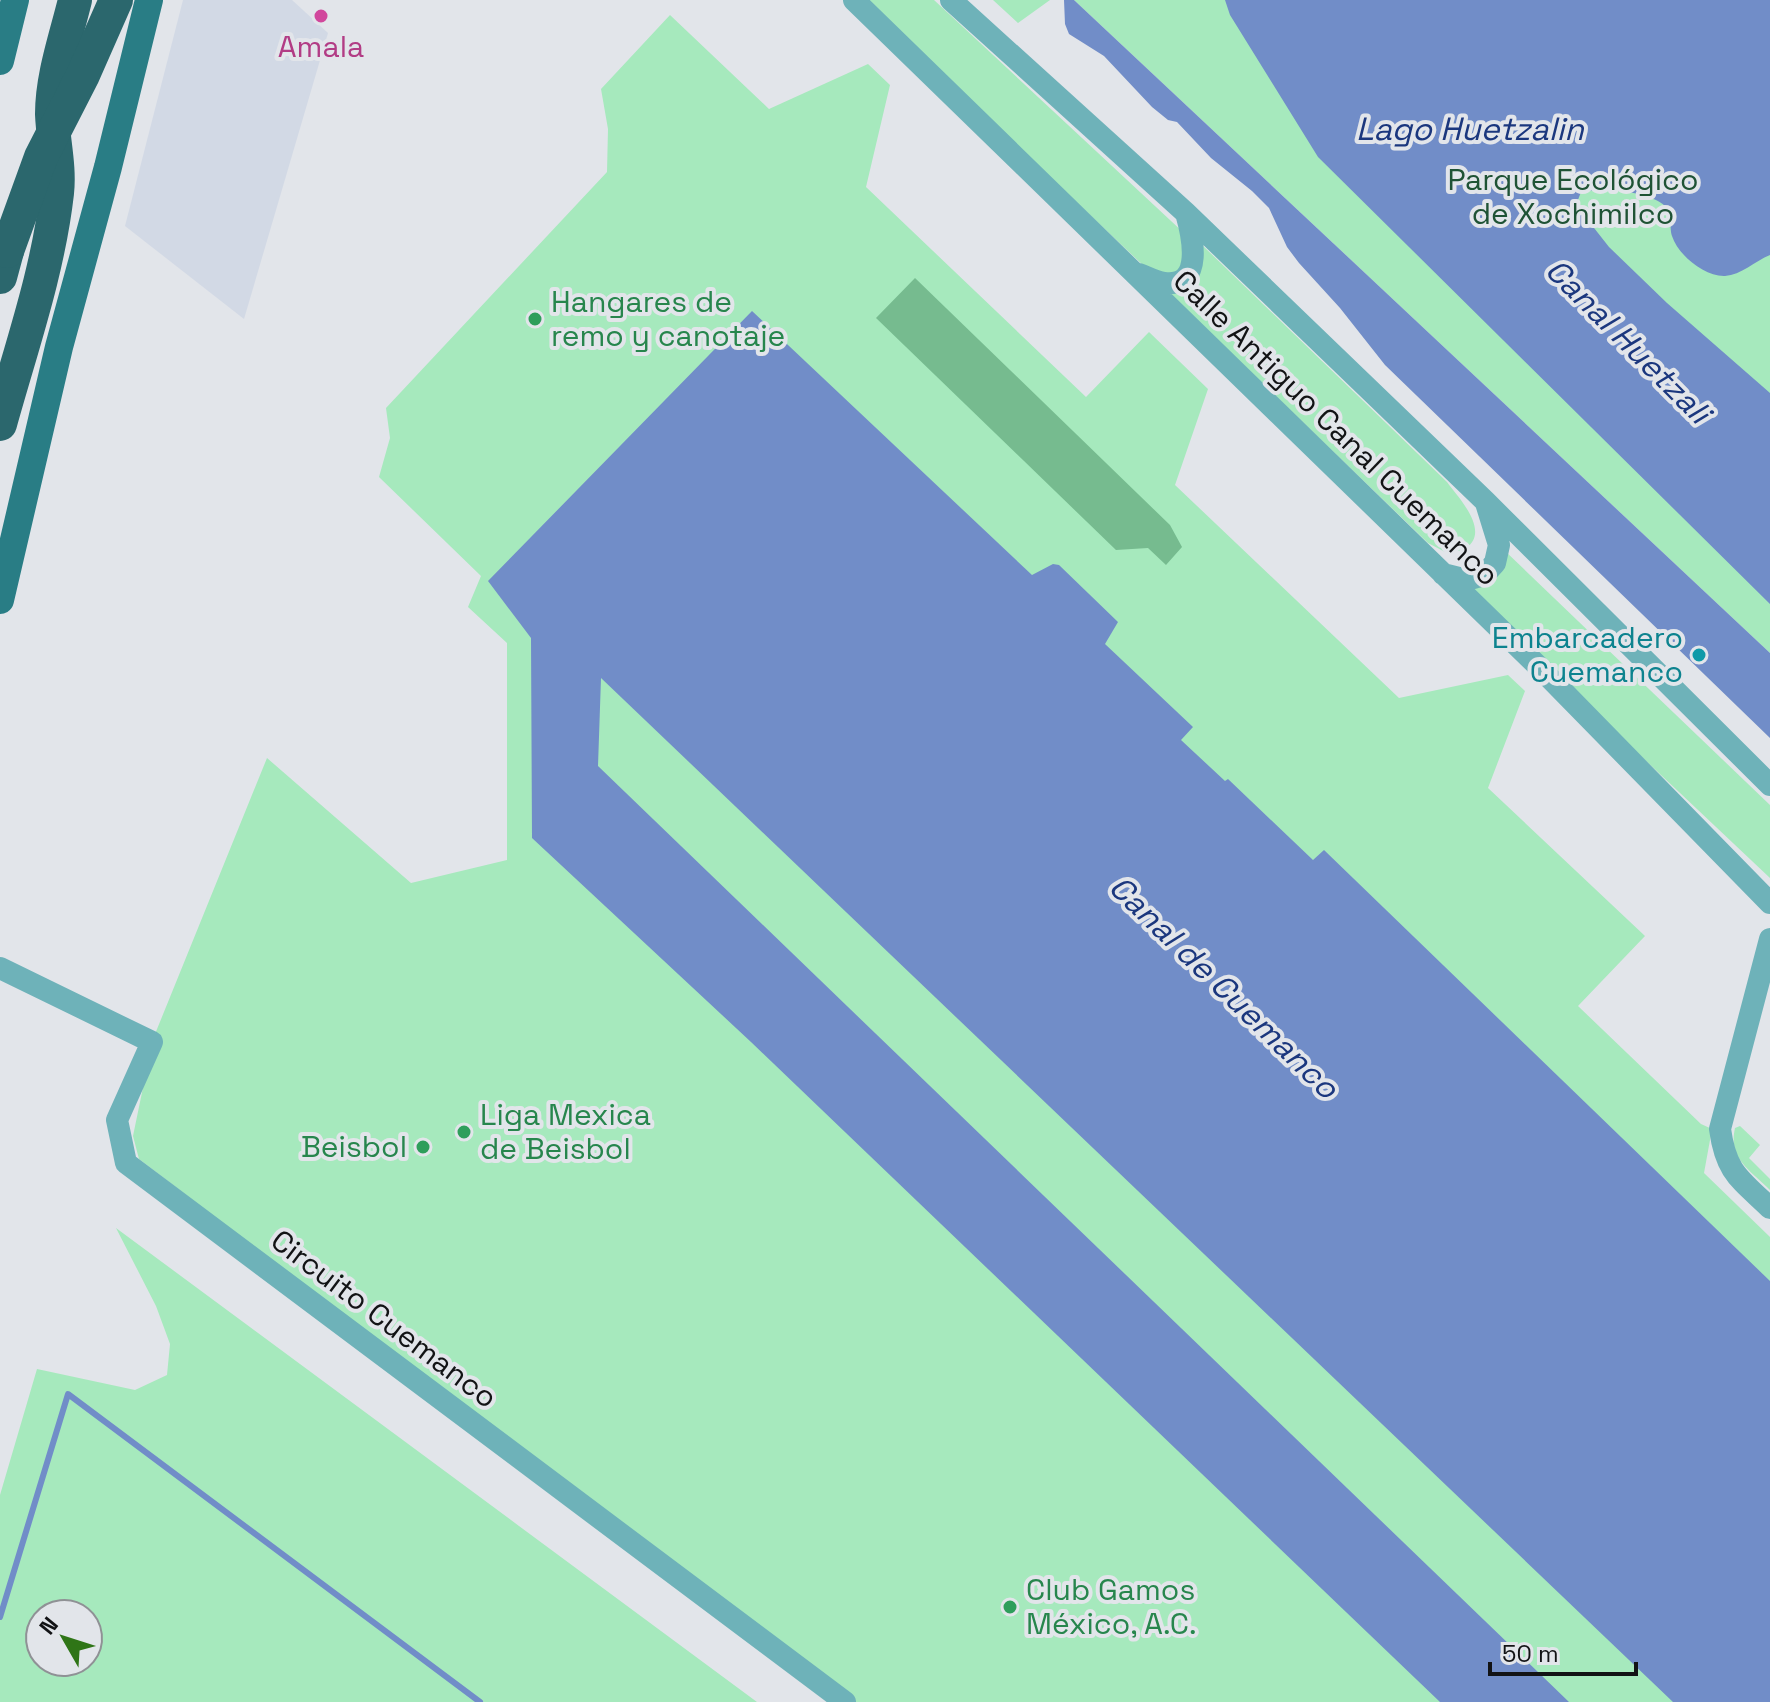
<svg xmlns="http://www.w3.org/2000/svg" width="1770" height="1702" viewBox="0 0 1770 1702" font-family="'Space Grotesk',sans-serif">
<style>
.built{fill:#d2d9e5}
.green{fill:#a6e9bd;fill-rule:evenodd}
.forest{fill:#76bb8f}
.water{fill:#718dc8}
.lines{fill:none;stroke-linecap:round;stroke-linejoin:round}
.stream{stroke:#718dc8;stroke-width:6}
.minor{stroke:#6eb2b9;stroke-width:22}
.major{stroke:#297d85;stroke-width:28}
.highway{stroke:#2b676d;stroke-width:34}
.highway-bridge{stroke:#2b676d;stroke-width:34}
.hotel-dot{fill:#d1479c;stroke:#e2e5ea;stroke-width:3}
.leisure-dot{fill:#2e9e5b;stroke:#e2e5ea;stroke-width:3}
.culture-dot{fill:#0f9aa8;stroke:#e2e5ea;stroke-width:3}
.labels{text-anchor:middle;stroke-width:8;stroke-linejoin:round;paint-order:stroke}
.hotel-label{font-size:30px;fill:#b23c85;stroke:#e2e5ea}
.park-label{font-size:30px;fill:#1f5335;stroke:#e2e5ea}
.leisure-label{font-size:30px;fill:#27864d;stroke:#e2e5ea;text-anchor:start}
.street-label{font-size:30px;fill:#121315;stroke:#e2e5ea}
.culture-label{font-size:30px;fill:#0d838f;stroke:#e2e5ea;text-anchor:end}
.water-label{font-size:32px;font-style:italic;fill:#1b377e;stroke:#e2e5ea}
</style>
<rect width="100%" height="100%" fill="#e2e5ea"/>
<path class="built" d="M 183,0 L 292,0 L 328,33 L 244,319 L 125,226 Z"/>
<path class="green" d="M 863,0 L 934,0 L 1185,234 L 1181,271 L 1166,276 L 1147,269 Z
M 993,0 L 1050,0 L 1018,23 Z
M 1074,0 L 1770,0 L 1770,653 Z
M 670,15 L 769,109 L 868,64 L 890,85 L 866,187 L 1086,397 L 1149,332 L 1208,389 L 1175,485 L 1399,698 L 1508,675 L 1525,691 L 1488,788 L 1645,936 L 1578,1006 L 1701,1124 L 1712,1129 L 1704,1173 L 1770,1237 L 1770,1702 L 850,1702 L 139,1159 L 133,1136 L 153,1039 L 267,758 L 411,883 L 507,860 L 507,643 L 468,607 L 481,576 L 379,477 L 390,438 L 386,408 L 607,172 L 608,129 L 601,89 Z
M 1201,244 L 1447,482 C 1458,497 1491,531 1466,548 C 1461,551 1452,552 1447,553 L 1428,543 L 1165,289 Z
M 1504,550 L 1770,805 L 1770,878 L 1463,588 Z
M 1740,1126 L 1760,1145 L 1749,1158 L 1770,1179 L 1770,1190 C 1750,1170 1728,1159 1735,1128 Z
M 116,1228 L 757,1702 L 0,1702 L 0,1495 L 37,1369 L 135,1390 L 167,1375 L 170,1344 L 156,1306 ZM 88,1614 L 88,1662 L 40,1662 L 40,1614 Z"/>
<path class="forest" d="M 915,278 L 1170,525 L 1182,547 L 1166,565 L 1148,548 L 1116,550 L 876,318 Z"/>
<path class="water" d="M 1064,0 L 1074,0 L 1770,653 L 1770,738 L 1385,365 L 1340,308 L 1299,263 L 1287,247 L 1269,208 L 1252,191 L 1211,158 L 1177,122 L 1168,120 L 1152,107 L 1104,56 L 1069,34 L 1065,24 Z
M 1225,0 L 1770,0 L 1770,255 C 1755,261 1741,275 1725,276 C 1705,277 1678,255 1672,236 C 1669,227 1673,214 1665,206 C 1650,191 1601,187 1581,192 L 1576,205 L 1609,247 L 1667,303 L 1770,393 L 1770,604 L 1318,157 L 1230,15 Z
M 752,311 L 1032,575 L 1053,564 L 1059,565 L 1118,622 L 1105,644 L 1193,727 L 1181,740 L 1225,781 L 1228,779 L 1313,860 L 1324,850 L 1770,1281 L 1770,1702 L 1673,1702 L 601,678 L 598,766 L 1569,1702 L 1440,1702 L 751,1042 L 532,838 L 531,638 L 488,581 Z"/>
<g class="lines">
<path class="stream" d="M 0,1617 L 68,1394 L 480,1702"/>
<path class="minor" d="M 854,0 L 1540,668 L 1770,903
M 951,0 L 1186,213 L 1485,501 L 1770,785
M 1139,274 C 1147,277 1156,282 1164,283 C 1205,288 1192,234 1186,213
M 1443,574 L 1467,580 L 1484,575 L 1495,563 L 1499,545 L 1486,503
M 1770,939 L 1720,1129 C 1726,1173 1740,1179 1770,1208
M 0,968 L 152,1042 L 117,1120 L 126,1163 L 845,1702"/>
<path class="major" d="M 0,61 L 15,0
M 0,600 L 59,347 L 108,167 L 149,0"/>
<path class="highway" d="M 0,277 L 7,251
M 0,424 C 21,348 48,272 57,193 C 60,167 53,140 52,114 C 52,76 66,37 75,0"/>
<path class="highway-bridge" d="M 7,251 L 41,157 L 83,75 L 116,0"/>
</g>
<circle class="hotel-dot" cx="321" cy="16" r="8"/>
<g class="leisure-dot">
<circle cx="535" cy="319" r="8"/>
<circle cx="464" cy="1132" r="8"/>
<circle cx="423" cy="1147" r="8"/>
<circle cx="1010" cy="1607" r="8"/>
</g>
<circle class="culture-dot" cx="1699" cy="655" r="8"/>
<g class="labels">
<g class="hotel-label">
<text x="321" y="57">Amala</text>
</g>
<g class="park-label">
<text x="1573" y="190">Parque Ecológico<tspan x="1573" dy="34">de Xochimilco</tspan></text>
</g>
<g class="leisure-label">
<text x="551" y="312">Hangares de<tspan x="551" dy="34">remo y canotaje</tspan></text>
<text x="480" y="1125">Liga Mexica<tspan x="480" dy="34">de Beisbol</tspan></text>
<text x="407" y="1157" text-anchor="end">Beisbol</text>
<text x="1026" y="1600">Club Gamos<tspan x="1026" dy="34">México, A.C.</tspan></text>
</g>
<g class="street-label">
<text transform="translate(1336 428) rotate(44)" y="10">Calle Antiguo Canal Cuemanco</text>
<text transform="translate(384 1319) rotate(37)" y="10">Circuito Cuemanco</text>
</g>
<g class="culture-label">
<text x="1683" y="648">Embarcadero<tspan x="1683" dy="34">Cuemanco</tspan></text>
</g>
<g class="water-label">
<text x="1470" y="140">Lago Huetzalin</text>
<text transform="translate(1628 341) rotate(45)" y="11">Canal Huetzali</text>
<text transform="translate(1224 987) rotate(44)" y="11">Canal de Cuemanco</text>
</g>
</g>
<g transform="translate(64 1638) rotate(309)"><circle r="38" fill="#e2e5ea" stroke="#8f9195" stroke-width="2"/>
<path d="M0-6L14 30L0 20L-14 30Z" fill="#2f7517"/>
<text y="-12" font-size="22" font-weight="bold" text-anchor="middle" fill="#121315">N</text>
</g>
<path d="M1490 1662v12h146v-12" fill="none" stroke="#121315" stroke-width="4"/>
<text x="1502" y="1662" font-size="24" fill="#121315" stroke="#e2e5ea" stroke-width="6" paint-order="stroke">50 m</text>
</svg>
